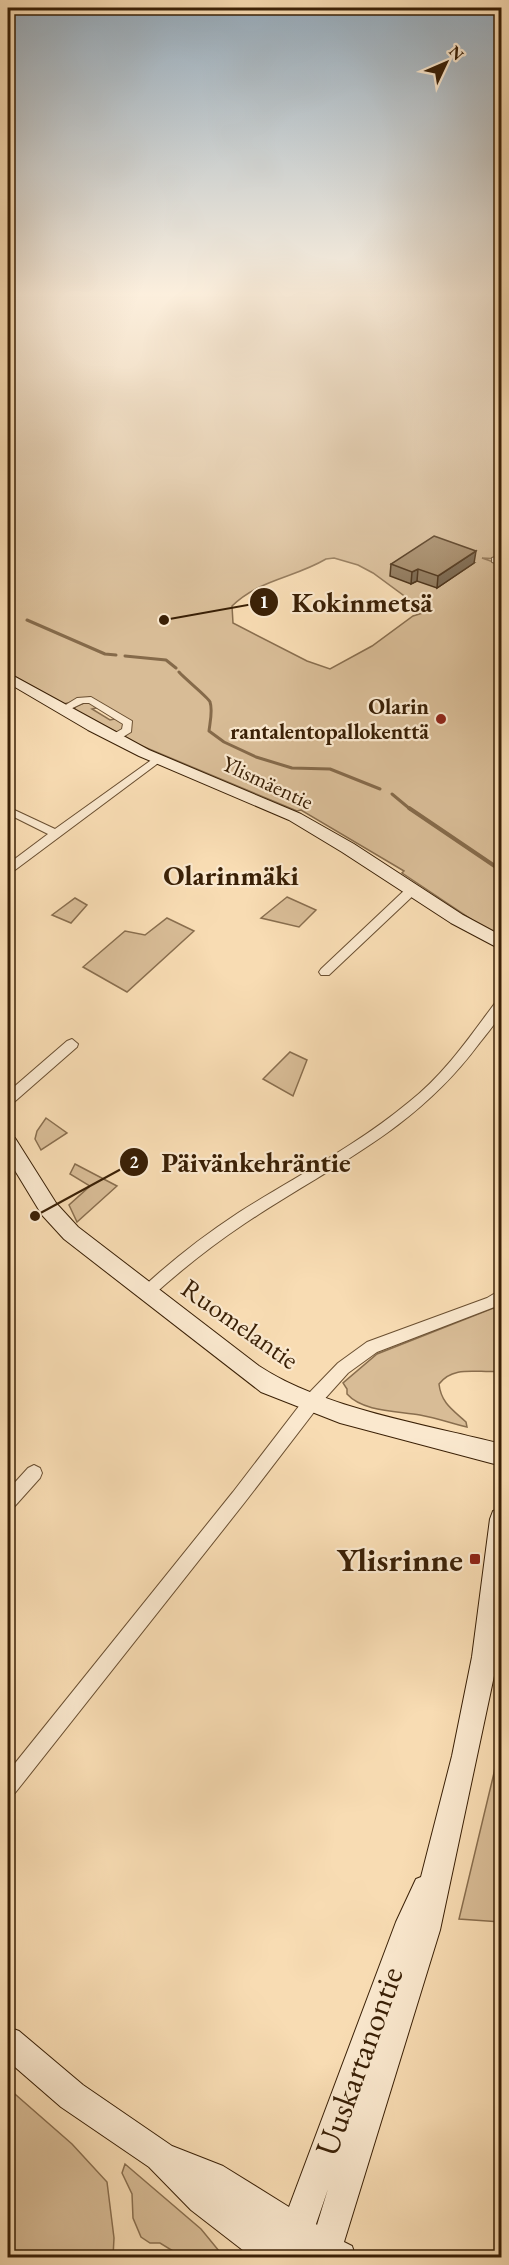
<svg xmlns="http://www.w3.org/2000/svg" width="509" height="2265" viewBox="0 0 509 2265" font-family="'EB Garamond',serif">
<style>
.green{fill:#d8bc96;stroke:#896e4e;stroke-width:1.5;fill-rule:evenodd}
.lines{fill:none;stroke-linecap:round;stroke-linejoin:round}
.stream-far1{stroke:#856a4a;stroke-width:3}
.stream{stroke:#856a4a;stroke-width:4}
.street-casing{stroke:#6a4f31;stroke-width:2}
.secondary-casing{stroke:#3a2006;stroke-width:2}
.street{fill:#fae8ce;fill-rule:evenodd}
.secondary{fill:#fae8ce;fill-rule:evenodd}
.wall{fill:#877053;stroke:#3a2006;stroke-width:1.5}
.shaded-wall{fill:#6e5b43;stroke:#3a2006;stroke-width:1.5}
.building{fill:#9d8260;stroke:#3a2006;stroke-width:1.5}
.poi-dot{fill:#8f2418;stroke:#fae8ce;stroke-width:2}
.labels{text-anchor:middle;stroke-width:4.5;stroke-linejoin:round;paint-order:stroke}
.far-poi-label{font-size:22px;font-weight:bold;fill:#3a2006;stroke:#fae8ce;text-anchor:end}
.far-street-label{font-size:22px;fill:#3a2006;stroke:#fae8ce}
.street-label{font-size:27px;fill:#3a2006;stroke:#fae8ce}
.neighbourhood-label{font-size:28px;font-weight:bold;fill:#3a2006;stroke:#fae8ce}
.near-poi-label{font-size:33px;font-weight:bold;fill:#3a2006;stroke:#fae8ce;text-anchor:end}
.near-street-label{font-size:33px;fill:#3a2006;stroke:#fae8ce}
.leader{fill:none;stroke:#3a2006;stroke-width:2}
.callout-dot{fill:#3a2006;stroke:#fae8ce;stroke-width:2}
.mark-label{font-size:18px;text-anchor:middle;font-weight:bold;fill:#fff}
.callout-label{font-size:28px;text-anchor:middle;font-weight:bold;fill:#3a2006;stroke:#fae8ce;stroke-width:4.5;stroke-linejoin:round;paint-order:stroke}
</style>
<rect width="100%" height="100%" fill="#f8dcb3"/>
<filter id="stains"><feTurbulence type="fractalNoise" baseFrequency=".00333" numOctaves="4"/><feColorMatrix values="0 0 0 0 .2 0 0 0 0 .09 0 0 0 0 .02 0 0 0 .5 -.17"/></filter>
<radialGradient id="worn" r=".72"><stop offset=".6" stop-color="#630" stop-opacity="0"/><stop offset="1" stop-color="#630" stop-opacity=".3"/></radialGradient>
<path class="green" d="M 8,297 L 501,297 L 501,559 L 482,558 L 502,565 L 501,939 L 402,873 L 404,871 L 301,810 L 297,811 L 130,741 L 124,738 L 131,729 L 129,721 L 90,697 L 64,704 L 8,673 ZM 334,558 L 358,565 L 373,573 L 426,612 L 413,616 L 372,646 L 330,669 L 307,661 L 233,623 L 232,606 C 260,579 294,578 326,559 Z
M 87,702 L 100,707 L 92,709 L 110,720 L 119,718 L 127,724 L 120,732 L 116,732 L 74,710 L 76,706 Z
M 287,897 L 316,910 L 299,927 L 261,918 Z
M 75,898 L 87,905 L 71,923 L 52,915 Z
M 167,918 L 194,931 L 127,992 L 83,967 L 125,931 L 145,935 Z
M 290,1052 L 307,1060 L 293,1096 L 263,1079 Z
M 46,1118 L 67,1133 L 41,1150 L 35,1139 L 37,1131 Z
M 75,1164 L 117,1186 L 77,1222 L 69,1205 L 90,1186 L 70,1174 Z
M 501,1305 L 501,1371 C 480,1374 454,1364 439,1384 C 441,1403 453,1410 466,1422 L 467,1427 C 451,1423 436,1418 420,1415 C 398,1411 363,1412 347,1394 L 347,1389 L 343,1383 L 377,1354 Z
M 501,1729 L 501,1922 L 459,1919 L 494,1773 Z
M 8,2088 L 72,2144 L 107,2182 L 114,2238 L 113,2257 L 8,2257 Z
M 125,2164 L 201,2229 L 224,2257 L 179,2257 L 178,2254 L 160,2243 L 150,2243 L 141,2237 L 133,2218 L 132,2194 L 122,2173 Z"/>
<g class="lines">
<path class="stream-far1" d="M 27,620 L 105,654 L 116,655
M 125,656 L 166,660 L 176,668
M 179,672 C 185,679 209,698 210,702 C 213,710 210,722 209,731 L 224,742 L 256,757 L 292,768 L 330,769 L 380,789
M 392,794 L 410,809"/>
<path class="stream" d="M 409,808 L 502,871"/>
<g class="street-casing">
<path id="street" d="M 495,557 L 502,559 L 502,565 L 492,562 L 492,558 Z
M 91,697 L 132,721 L 131,732 L 118,740 L 110,740 L 110,736 L 122,729 L 123,724 L 89,703 L 83,703 L 64,712 L 59,709 L 77,698 Z
M 157,756 L 161,757 L 161,761 L 15,870 L 8,870 L 8,864 L 48,834 L 8,814 L 8,807 L 55,829 Z
M 413,885 L 417,886 L 417,892 L 329,975 L 321,975 L 319,972 L 321,969 L 409,886 Z
M 502,998 C 502,1002 503,1008 502,1011 C 499,1020 484,1037 478,1045 C 413,1132 331,1166 244,1224 C 211,1246 181,1270 151,1297 L 146,1299 L 141,1297 L 139,1293 L 141,1289 C 171,1261 203,1236 238,1213 C 295,1177 356,1146 409,1102 C 445,1074 471,1035 498,999 Z
M 72,1039 L 78,1044 L 77,1047 L 13,1103 L 8,1104 L 8,1092 L 67,1041 Z
M 502,1289 L 502,1303 L 497,1306 L 377,1352 L 348,1373 L 321,1403 L 245,1502 L 15,1793 L 8,1795 L 8,1772 L 233,1492 L 309,1393 L 338,1363 L 367,1342 L 487,1298 Z
M 34,1465 L 40,1468 L 42,1473 L 40,1478 L 14,1507 L 8,1509 L 8,1490 L 28,1468 Z"/>
</g>
<g class="secondary-casing">
<path id="secondary" d="M 8,673 L 149,750 L 301,814 L 354,844 L 463,915 L 502,936 L 502,950 L 451,923 L 342,852 L 289,820 L 139,756 L 88,730 L 8,683 Z
M 8,1135 L 15,1138 L 56,1203 L 78,1227 L 259,1366 C 322,1408 427,1425 502,1444 L 502,1466 L 340,1423 L 261,1392 L 64,1239 L 42,1215 L 8,1159 Z
M 502,1508 L 502,1626 L 498,1657 L 440,1930 L 344,2242 L 352,2246 L 356,2258 L 307,2258 L 305,2255 L 304,2258 L 253,2258 L 191,2210 L 149,2167 L 61,2107 L 8,2061 L 8,2027 L 19,2031 L 83,2085 L 172,2146 L 223,2166 L 289,2207 L 396,1922 L 416,1879 L 421,1877 L 452,1756 L 472,1657 L 490,1519 L 493,1511 ZM 328,2189 L 317,2225 L 316,2224 Z"/>
</g>
<use href="#street" class="street"/>
<use href="#secondary" class="secondary"/>
</g>
<path class="wall" d="M 474,563 L 437,588 L 417,581 L 411,584 L 390,576 L 391,564 Z"/>
<path class="shaded-wall" d="M 476,551 L 474,563 L 437,588 L 438,576 Z
M 418,569 L 417,581 L 411,584 L 412,572 Z"/>
<path class="building" d="M 434,536 L 476,551 L 438,576 L 418,569 L 412,572 L 391,564 Z"/>
<linearGradient id="sky" x2="0" y2="1"><stop stop-color="#94aabb"/><stop offset="0.48" stop-color="#fcefdd"/><stop offset="1" stop-color="#fcefdd" stop-opacity="0"/></linearGradient>
<rect width="509" height="614" fill="url(#sky)"/>
<g class="poi-dot">
<circle cx="441" cy="719" r="6"/>
<rect x="469" y="1553" width="12" height="12" rx="3"/>
</g>
<g class="labels">
<g class="far-poi-label">
<text x="429" y="714">Olarin<tspan x="429" dy="25">rantalentopallokenttä</tspan></text>
</g>
<g class="far-street-label">
<text transform="translate(268 782) rotate(25)" y="8">Ylismäentie</text>
</g>
<g class="street-label">
<text transform="translate(240 1324) rotate(35)" y="9">Ruomelantie</text>
</g>
<g class="neighbourhood-label">
<text x="231" y="885">Olarinmäki</text>
</g>
<g class="near-poi-label">
<text x="463" y="1571">Ylisrinne</text>
</g>
<g class="near-street-label">
<text transform="translate(358 2061) rotate(-70)" y="12">Uuskartanontie</text>
</g>
</g>
<path class="leader" d="M164 620L264 602M35 1216L134 1162"/>
<g class="callout-dot">
<circle cx="164" cy="620" r="6"/>
<circle cx="35" cy="1216" r="6"/>
<circle cx="264" cy="602" r="15"/>
<circle cx="134" cy="1162" r="15"/>
</g>
<g class="mark-label">
<text x="264" y="608">1</text>
<text x="134" y="1168">2</text>
</g>
<g class="callout-label">
<text x="362" y="612">Kokinmetsä</text>
<text x="256" y="1172">Päivänkehräntie</text>
</g>
<rect width="509" height="2265" fill="none" stroke="#f8dcb3" stroke-width="30"/>
<rect x="9" y="9" width="491" height="2247" fill="none" stroke="#3a2006" stroke-width="3"/>
<rect x="15" y="15" width="479" height="2235" fill="none" stroke="#3a2006" stroke-width="1.5"/>
<g transform="translate(446 63) rotate(46)" stroke="#fae8ce" stroke-width="4.5" paint-order="stroke">
<path d="M0-4.5L10 22L0 15L-10 22Z" fill="#3a2006"/>
<text y="-9" font-size="16" font-weight="bold" text-anchor="middle" fill="#3a2006">N</text>
</g>
<rect width="100%" height="100%" filter="url(#stains)"/>
<rect width="100%" height="100%" fill="url(#worn)"/>
</svg>
